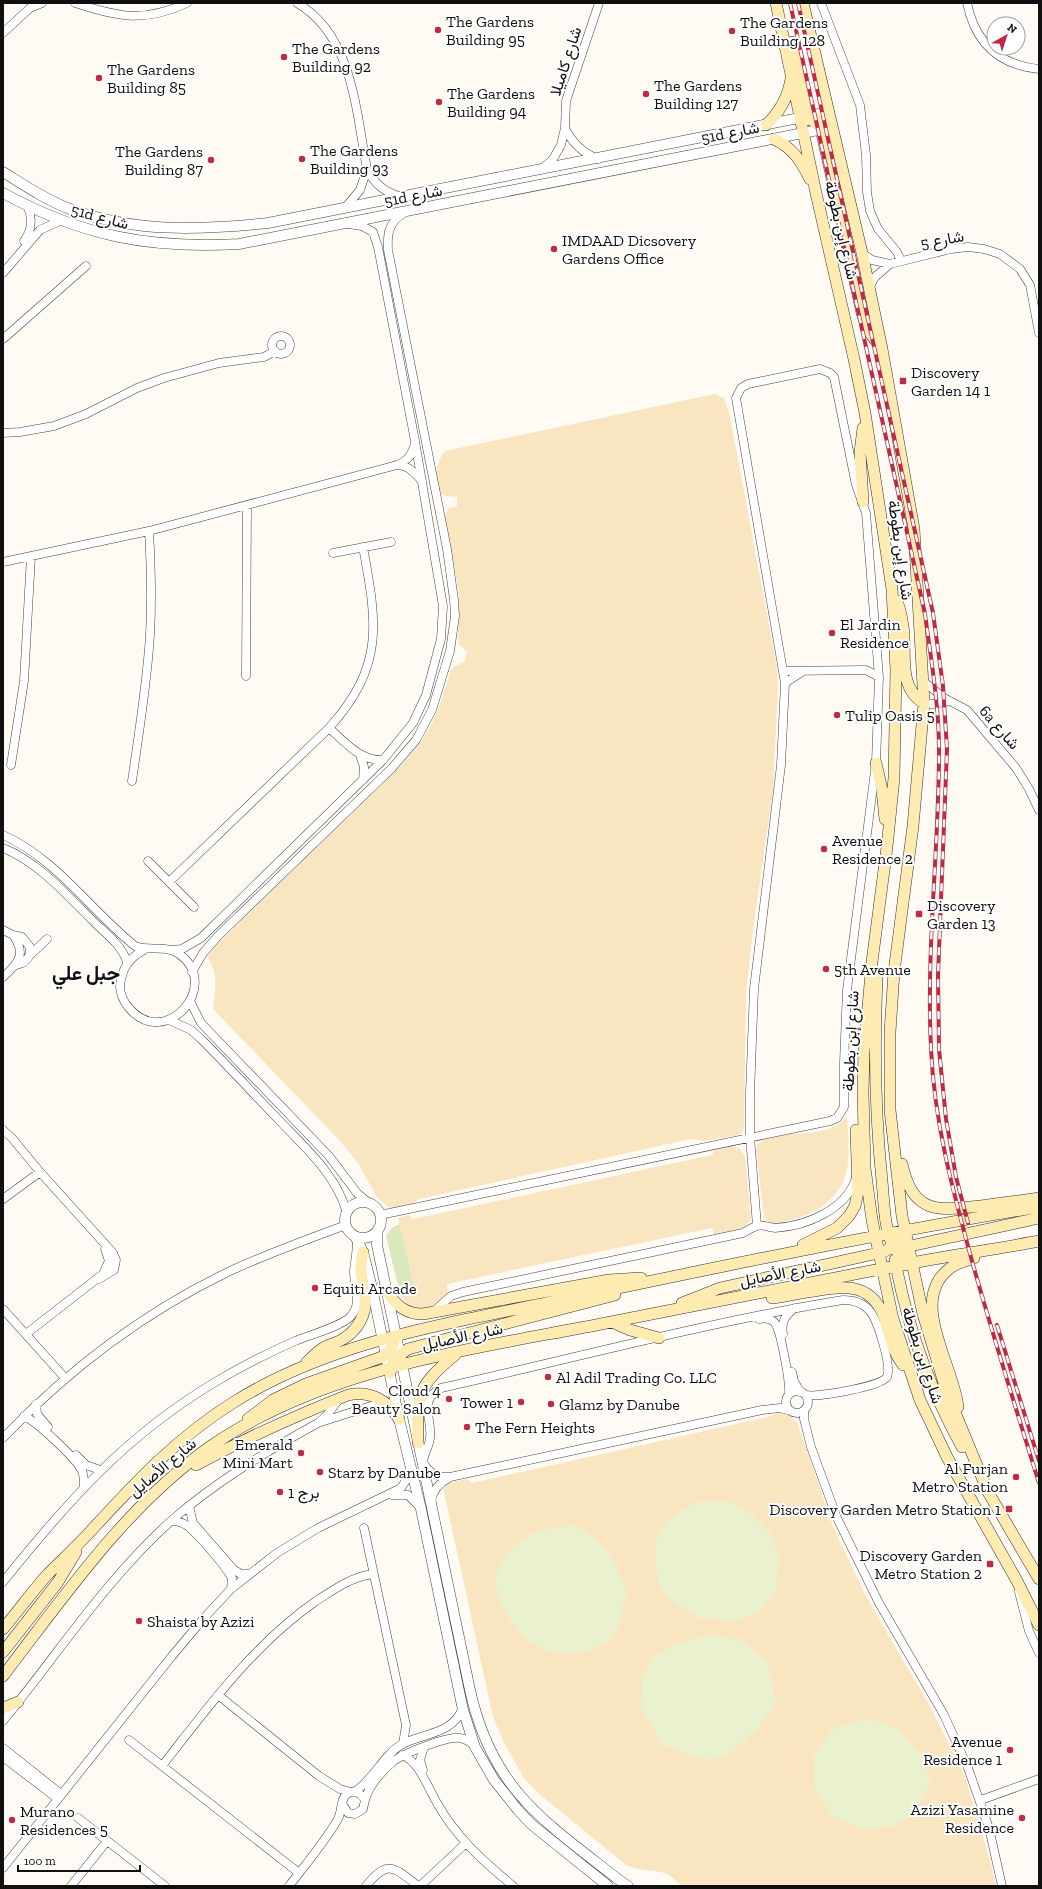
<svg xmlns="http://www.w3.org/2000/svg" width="1042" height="1889" viewBox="0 0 1042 1889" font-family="'Zilla Slab',Vazirmatn,serif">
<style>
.green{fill:#d9e9bd}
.sand{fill:#f9e6c1}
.pitch{fill:#e9f1cf}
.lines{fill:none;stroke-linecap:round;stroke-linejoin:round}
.minor-casing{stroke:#434343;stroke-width:9}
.tertiary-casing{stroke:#434343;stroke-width:11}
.secondary-casing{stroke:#323232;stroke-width:12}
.minor{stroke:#fff;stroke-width:8}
.tertiary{stroke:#fff;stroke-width:10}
.secondary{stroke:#fdebb1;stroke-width:11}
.rail-casing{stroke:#be2a44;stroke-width:4}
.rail{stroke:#fff;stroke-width:2.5;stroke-dasharray:8;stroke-linecap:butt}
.poi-dot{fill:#be2a44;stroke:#fff;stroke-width:1.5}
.labels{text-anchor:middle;stroke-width:4;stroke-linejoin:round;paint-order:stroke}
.poi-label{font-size:16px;fill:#101010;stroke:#fff;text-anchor:start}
.street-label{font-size:16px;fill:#101010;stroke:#fff}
.district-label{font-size:20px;font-weight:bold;fill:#101010;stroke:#fff}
</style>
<rect width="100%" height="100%" fill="#fffbf4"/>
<path class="green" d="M 400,1224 L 415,1291 L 400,1294 L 386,1236 L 393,1227 Z"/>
<path class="sand" d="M 715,394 L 724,398 L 730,416 L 777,668 L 778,687 L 773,790 L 753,930 L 746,994 L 744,1128 L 742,1133 L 738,1135 L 705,1141 L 691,1139 L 419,1199 L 414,1203 L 394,1209 L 388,1207 L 376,1196 L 358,1163 L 340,1141 L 213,1009 C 215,991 219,973 207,957 L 217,944 L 399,768 C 411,754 424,740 432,723 C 441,706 445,688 451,670 L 455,666 L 465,662 L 467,652 L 458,643 L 459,592 L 444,518 L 449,508 L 457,506 L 457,497 C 453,496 448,497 444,495 C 429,486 437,461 445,451 Z
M 847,1115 C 848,1150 856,1181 824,1205 C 815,1212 803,1217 791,1220 C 780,1223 772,1227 764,1218 L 756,1149 L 758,1144 C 781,1124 825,1145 847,1115 Z
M 732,1146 L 740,1149 L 745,1157 L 751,1219 C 745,1232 726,1232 714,1234 L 712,1228 L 447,1284 L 448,1293 C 435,1308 429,1311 409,1307 L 400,1294 L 415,1290 L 398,1218 L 409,1215 L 413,1219 L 712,1155 L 714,1151 Z
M 778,1412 L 787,1414 L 797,1422 L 834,1529 L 863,1590 L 891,1640 L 929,1704 L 965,1777 L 990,1860 L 996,1886 L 681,1886 C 663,1863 646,1876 625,1864 L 539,1794 L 523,1777 L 503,1740 L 493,1717 L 443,1488 C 450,1481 458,1481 467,1479 L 472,1483 L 772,1416 Z"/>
<path class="pitch" d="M 701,1501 L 730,1502 L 752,1514 L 771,1534 L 779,1561 L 776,1590 L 758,1613 L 737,1620 L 699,1618 L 673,1601 L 659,1586 L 656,1565 L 656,1541 L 665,1524 L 683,1510 Z
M 572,1526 C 603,1536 617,1564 627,1594 C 619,1608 623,1627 610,1639 C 589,1657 552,1658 530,1641 C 515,1630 492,1596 496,1576 C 498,1568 502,1561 507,1554 C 517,1541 531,1533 547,1529 C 555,1527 564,1527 572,1526 Z
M 709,1635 L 741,1640 L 768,1663 L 776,1703 L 758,1728 L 729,1755 L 704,1760 L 662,1744 L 641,1708 L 642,1676 L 655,1656 L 675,1645 Z
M 869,1718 L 898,1729 L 922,1756 L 930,1782 L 915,1814 L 893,1826 L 862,1829 L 831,1815 L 815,1788 L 813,1758 L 833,1729 Z"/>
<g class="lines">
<g class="minor-casing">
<path id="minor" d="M 75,3 C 119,17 143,23 187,3
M 297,3 C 353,35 356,112 367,169 C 374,184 384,192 399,196
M 821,3 L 860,105 L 866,155 L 867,192 L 870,211 L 878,229 L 897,252 L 901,261
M 967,3 C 975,42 998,65 1039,69
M 3,33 L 30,8 L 42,3
M 565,128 C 572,143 583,153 598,159
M 542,169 L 553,159 L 561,145 L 565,128 L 566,101 L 599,3
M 345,208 L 360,190 L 367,169
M 24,241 C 32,230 33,220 28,207
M 862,253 L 872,260 L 890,264 L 951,249 L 968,247 L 984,249 L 1000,254 L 1020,269 L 1030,285 L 1039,333
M 3,273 L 40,230 L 60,221
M 869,288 L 875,277 L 890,264
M272 345a9 9 0 1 1 18 0a9 9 0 1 1-18 0Z
M 3,339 L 86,266
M 3,433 L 20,432 L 54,426 L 86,414 L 137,388 L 164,378 L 219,363 L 264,357 L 275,351
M 397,465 C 408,465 415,473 422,481
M 333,553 L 391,542
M 3,562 L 149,531 L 397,465 C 408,461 412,454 415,444
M 784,671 L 866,670 L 879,677
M 246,676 L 247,506
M 923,681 L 944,698 L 967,710 L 1016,768 L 1029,789 L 1039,810
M 785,683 L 802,672
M 924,703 L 933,704 L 950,701
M 329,728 C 345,742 360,761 383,760
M 360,755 L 364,767 L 363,780
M 11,765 L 24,681 L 31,556
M 132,781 C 139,732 147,684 150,635 C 152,600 151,566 149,531
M 3,835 C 57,859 90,910 135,946 C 150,952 164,944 179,954 C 223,985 165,1051 129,1008 C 124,1002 120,994 120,986 C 122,968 129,958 144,950
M 3,848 C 38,862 66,894 93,921 C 105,933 122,945 127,962
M 148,861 L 194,907
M 169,882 L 329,728 C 385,666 377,623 363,547
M 3,930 L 13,935 L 22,937 L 30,947 C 31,957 26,963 16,965
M 171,950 L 182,949 L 201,938 L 383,760 L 413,723 L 426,695 L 441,639 L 443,606 L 415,441 L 378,247 L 373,232 L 362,226 L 348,224
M 29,956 L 47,939
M 192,972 L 203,953 L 218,936 L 392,768 L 416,740 L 432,710 L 450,651 L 455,616 L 454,600 L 447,549 L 388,250 C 387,233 389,222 404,213
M 3,977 C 18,964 27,954 13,935
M 190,1001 L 201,1023 L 329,1156 L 357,1193 L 370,1204
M 169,1020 L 191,1030 L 201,1039 C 226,1064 250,1090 275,1116 C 302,1145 336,1173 347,1213
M 3,1130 L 12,1138 L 40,1172 L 113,1253 L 116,1260 L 114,1270 L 99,1279
M 3,1199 L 40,1172
M 380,1215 L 830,1121 L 837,1118 L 844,1107 L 844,1063 L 847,990 L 876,763 L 879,677 L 866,513 L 856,485 L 834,377 L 830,373 L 820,369 L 748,384 L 741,388 L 736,398 L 785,683 L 781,765 L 754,989 L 750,1093 L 750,1137 L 757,1226
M 3,1309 L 65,1378
M 434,1311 L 451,1296 L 463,1292 L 743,1233 C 747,1231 752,1227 757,1226 C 763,1224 769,1228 775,1228 C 806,1226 846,1210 856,1178
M 759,1319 C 764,1318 770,1318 774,1322 C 781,1329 790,1383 789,1394
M 26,1334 L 103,1274 L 109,1261 L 105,1249
M 783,1334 C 781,1321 785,1316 795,1308
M 792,1372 L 794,1381 L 800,1392
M786 1402a11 11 0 1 1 22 0a11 11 0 1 1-22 0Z
M 36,1404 L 37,1414 L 48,1427
M 788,1410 L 780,1408 L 762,1410 L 450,1477 C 437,1478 429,1473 423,1462 C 424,1453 429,1447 430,1438 C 433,1419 417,1401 441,1388 C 575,1358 708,1322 843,1300 C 853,1300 862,1302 869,1310 C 877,1318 892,1366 887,1377 C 880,1387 819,1397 806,1395
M 804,1411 L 804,1419 L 811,1447 L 837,1518 L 879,1603 L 944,1715 L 968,1768 L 989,1828 L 1002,1886
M 24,1416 C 36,1421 77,1459 82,1471 C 84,1476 84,1481 84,1486
M 321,1422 L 374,1405
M 3,1438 C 68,1370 143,1313 228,1272 C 266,1254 306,1240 346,1225
M 76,1455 L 86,1465 L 100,1470
M 392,1495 L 408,1495 L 419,1506
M 431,1501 C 433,1490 439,1483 449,1478
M 189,1506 L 193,1523 L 234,1570 L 241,1574 L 249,1574
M 172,1521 C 178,1521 184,1523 189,1527 C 202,1539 223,1563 232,1578 L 231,1589
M 364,1528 L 406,1725 L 403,1744
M 3,1582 C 68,1501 126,1435 217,1381 C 242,1366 268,1353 295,1341 C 309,1335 340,1327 350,1317 C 363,1304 354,1287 354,1271 C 355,1261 357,1251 357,1241
M 1019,1592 L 1029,1631 L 1039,1653
M 218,1695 L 319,1776 L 340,1789 L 351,1792
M 3,1721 C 58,1654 107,1578 172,1520 C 217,1481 267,1451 318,1423 L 327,1415 L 339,1399
M 129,1740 L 299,1873
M 3,1748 L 61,1794
M 402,1755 C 419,1761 428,1788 437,1803 C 456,1837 483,1861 513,1886
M 3,1757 L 58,1799
M 162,1766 C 209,1706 253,1645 316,1601 C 335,1589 351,1577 373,1574
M 423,1770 L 420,1760 L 424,1747
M 354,1792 C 374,1780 382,1756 402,1744 C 424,1733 454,1734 463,1707
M 365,1800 C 369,1786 382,1770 394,1761 C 404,1753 448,1736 460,1738 C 466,1739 471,1742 475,1747
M 981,1800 L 1039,1779
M 78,1818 L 165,1886
M 3,1868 L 172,1656 L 203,1619 L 231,1589 L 277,1553 L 318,1528 L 401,1488 L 412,1471
M 71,1886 L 107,1841
M 289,1886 C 306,1864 324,1843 338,1819 C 342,1812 340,1799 347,1794 C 354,1789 361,1793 365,1800 L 363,1809 L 355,1814 L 348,1813 L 343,1805
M 366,1886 C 388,1859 394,1867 418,1886
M 420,1886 L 466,1843"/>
</g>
<g class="tertiary-casing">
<path id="tertiary" d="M 3,172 C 24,185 46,200 70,209 C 136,233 199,230 268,223 L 829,112
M 3,193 C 82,236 149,249 239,244 L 828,128
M345 1220a18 18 0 1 1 36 0a18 18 0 1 1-36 0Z
M 377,1231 L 377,1245 L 470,1690 C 492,1790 544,1821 619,1880 L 628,1886
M 355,1236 L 363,1252 L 372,1288 L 399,1419 L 421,1509 L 463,1710 L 475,1747 L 494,1780 L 518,1810 L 531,1824 L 608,1886"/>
</g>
<g class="secondary-casing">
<path id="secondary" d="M 776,3 L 816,193 L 854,359 L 865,413 L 892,589 L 896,670 L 894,778 L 887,847 L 872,962 L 864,1051 L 863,1092 L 865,1168 L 872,1220 L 893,1319 L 920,1400 L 947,1457 L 1017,1581 L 1039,1625
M 803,3 L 862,253 L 882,349 L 914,529 L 924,703 L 913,826 L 894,972 L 890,1032 L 890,1110 L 902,1216 L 923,1314 L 947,1393 L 988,1492 L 1039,1579
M 792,42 L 807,106 L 812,115 L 819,121
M 801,118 L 814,121 L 821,129 L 862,313 L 870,333 L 880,346
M 766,125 C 780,112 788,97 791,79
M 774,139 C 793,148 801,161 810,179
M 863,502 L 860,452 L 863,428
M 897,601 C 901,612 903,623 904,635 C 905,658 900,690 924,703
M 876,763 L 882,790 L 885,819
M 877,980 C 874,1048 875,1114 882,1181 C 884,1201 884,1226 892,1244 C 896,1252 903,1259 911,1263
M 902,1164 C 913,1214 937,1211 981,1206 C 1000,1203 1020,1201 1039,1198
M 803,1245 L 837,1228 L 849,1216 L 855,1206 L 858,1192 L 856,1130
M 901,1248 L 1039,1218
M 895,1260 C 907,1326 930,1389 962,1447
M 387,1290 C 395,1305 405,1314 423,1314 L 609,1280 L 641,1278
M 772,1298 C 786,1296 800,1293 814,1291 C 842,1286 869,1282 883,1314 C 890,1333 890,1347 903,1365
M 682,1303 L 720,1288 L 883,1252 L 893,1247 L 898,1241
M 612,1322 L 630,1330 L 659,1338
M 307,1362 C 312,1357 317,1352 323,1348 C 330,1344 337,1343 343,1339 C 357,1331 367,1314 365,1298 C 363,1280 358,1270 363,1252
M 390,1373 L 394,1359 L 408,1349 L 615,1295
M 958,1407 C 954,1366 908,1301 949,1269 C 955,1263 966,1261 974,1258
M 248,1419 L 273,1400 L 306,1384 L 382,1357 L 391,1349 L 396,1336
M 418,1443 C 417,1392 417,1387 456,1354
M 196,1465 C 246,1438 295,1416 348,1395 C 369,1390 388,1400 399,1419
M 3,1629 C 18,1611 32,1592 47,1575 C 61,1561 75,1548 88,1534 C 135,1483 175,1439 234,1402 C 335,1339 457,1322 571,1298 C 727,1265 882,1233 1039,1207
M 3,1652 L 58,1582 L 76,1552
M 3,1676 C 66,1594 126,1506 211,1446 C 325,1368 468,1350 601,1324 C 704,1304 808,1283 912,1263 C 954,1255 997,1249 1039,1241
M 3,1708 L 18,1702"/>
</g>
<use href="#minor" class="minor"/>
<use href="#tertiary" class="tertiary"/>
<use href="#secondary" class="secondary"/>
<g class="rail-casing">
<path id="rail" d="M 790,3 L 925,614 C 931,659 939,705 939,751 C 939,850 926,949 931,1048 C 934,1122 953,1191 972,1261 C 993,1336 1016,1409 1039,1483
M 798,3 L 933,613 L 943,686 L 947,749 L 938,975 L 939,1049 L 946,1119 L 956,1177 L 968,1223
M 997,1325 L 1039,1461"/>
</g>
<use href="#rail" class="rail"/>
</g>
<g class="poi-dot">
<circle cx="438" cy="30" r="4"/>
<circle cx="732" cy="31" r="4"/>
<circle cx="284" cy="57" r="4"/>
<circle cx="99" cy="78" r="4"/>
<circle cx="646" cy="94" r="4"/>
<circle cx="439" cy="102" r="4"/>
<circle cx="302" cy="159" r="4"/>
<circle cx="211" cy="160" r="4"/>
<circle cx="554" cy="249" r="4"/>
<rect x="899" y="377" width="8" height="8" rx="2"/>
<circle cx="832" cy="633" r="4"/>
<circle cx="837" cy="715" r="4"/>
<circle cx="824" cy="849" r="4"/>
<rect x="915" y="910" width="8" height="8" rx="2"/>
<circle cx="826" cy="969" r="4"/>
<circle cx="315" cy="1288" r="4"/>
<circle cx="548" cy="1377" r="4"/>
<circle cx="449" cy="1399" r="4"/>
<circle cx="521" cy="1402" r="4"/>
<circle cx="551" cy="1404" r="4"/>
<circle cx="467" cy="1427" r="4"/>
<circle cx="301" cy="1453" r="4"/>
<circle cx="320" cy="1472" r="4"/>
<circle cx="1016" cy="1477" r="4"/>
<circle cx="280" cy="1492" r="4"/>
<rect x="1005" y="1505" width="8" height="8" rx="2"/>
<rect x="986" y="1560" width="8" height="8" rx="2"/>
<circle cx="139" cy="1621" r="4"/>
<circle cx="1010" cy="1750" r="4"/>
<circle cx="1022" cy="1818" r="4"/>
<circle cx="12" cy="1820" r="4"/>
</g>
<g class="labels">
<g class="poi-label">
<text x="446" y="27">The Gardens<tspan x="446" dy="18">Building 95</tspan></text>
<text x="740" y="28">The Gardens<tspan x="740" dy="18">Building 128</tspan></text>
<text x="292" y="54">The Gardens<tspan x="292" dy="18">Building 92</tspan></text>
<text x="107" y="75">The Gardens<tspan x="107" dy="18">Building 85</tspan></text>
<text x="654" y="91">The Gardens<tspan x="654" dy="18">Building 127</tspan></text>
<text x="447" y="99">The Gardens<tspan x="447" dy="18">Building 94</tspan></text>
<text x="310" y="156">The Gardens<tspan x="310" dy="18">Building 93</tspan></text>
<text x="203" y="157" text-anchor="end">The Gardens<tspan x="203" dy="18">Building 87</tspan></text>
<text x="562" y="246">IMDAAD Dicsovery<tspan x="562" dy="18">Gardens Office</tspan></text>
<text x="911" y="378">Discovery<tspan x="911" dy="18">Garden 14 1</tspan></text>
<text x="840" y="630">El Jardin<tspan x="840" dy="18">Residence</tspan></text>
<text x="845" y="721">Tulip Oasis 5</text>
<text x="832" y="846">Avenue<tspan x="832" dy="18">Residence 2</tspan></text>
<text x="927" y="911">Discovery<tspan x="927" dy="18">Garden 13</tspan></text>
<text x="834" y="975">5th Avenue</text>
<text x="323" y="1294">Equiti Arcade</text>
<text x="556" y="1383">Al Adil Trading Co. LLC</text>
<text x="441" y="1396" text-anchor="end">Cloud 4<tspan x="441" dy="18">Beauty Salon</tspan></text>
<text x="513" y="1408" text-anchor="end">Tower 1</text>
<text x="559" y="1410">Glamz by Danube</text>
<text x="475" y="1433">The Fern Heights</text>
<text x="293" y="1450" text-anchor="end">Emerald<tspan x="293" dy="18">Mini Mart</tspan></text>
<text x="1008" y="1474" text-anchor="end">Al Furjan<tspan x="1008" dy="18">Metro Station</tspan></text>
<text x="328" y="1478">Starz by Danube</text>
<text x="288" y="1498">برج 1</text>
<text x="1001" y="1515" text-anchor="end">Discovery Garden Metro Station 1</text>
<text x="982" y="1561" text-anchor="end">Discovery Garden<tspan x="982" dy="18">Metro Station 2</tspan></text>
<text x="147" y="1627">Shaista by Azizi</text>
<text x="1002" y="1747" text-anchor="end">Avenue<tspan x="1002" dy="18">Residence 1</tspan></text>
<text x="1014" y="1815" text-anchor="end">Azizi Yasamine<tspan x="1014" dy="18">Residence</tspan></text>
<text x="20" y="1817">Murano<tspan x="20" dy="18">Residences 5</tspan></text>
</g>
<g class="street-label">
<text transform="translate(565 61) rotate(-72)" y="6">شارع كاميلا</text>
<text transform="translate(730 132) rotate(-11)" y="6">51d شارع</text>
<text transform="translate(413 195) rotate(-11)" y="6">51d شارع</text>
<text transform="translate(100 216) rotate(15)" y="6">51d شارع</text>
<text transform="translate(842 230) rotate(77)" y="6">شارع إبن بطوطة</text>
<text transform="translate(942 239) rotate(-10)" y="6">شارع 5</text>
<text transform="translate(901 550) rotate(82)" y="6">شارع إبن بطوطة</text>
<text transform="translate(1000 727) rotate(49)" y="6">6a شارع</text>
<text transform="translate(850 1041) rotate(-87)" y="6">شارع إبن بطوطة</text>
<text transform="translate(780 1273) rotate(-11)" y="6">شارع الأصايل</text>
<text transform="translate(462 1336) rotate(-12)" y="6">شارع الأصايل</text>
<text transform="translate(923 1355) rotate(72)" y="6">شارع إبن بطوطة</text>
<text transform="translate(162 1467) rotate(-40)" y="6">شارع الأصايل</text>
</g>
<g class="district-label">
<text x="86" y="980">جبل علي</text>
</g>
</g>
<rect width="1042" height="1889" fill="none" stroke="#101010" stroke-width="8"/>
<g transform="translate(1006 36) rotate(39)"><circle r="19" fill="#ffffff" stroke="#9f9f9f"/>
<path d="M0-3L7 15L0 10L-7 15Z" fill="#be2a44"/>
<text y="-6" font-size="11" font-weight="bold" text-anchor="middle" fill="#101010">N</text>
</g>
<path d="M18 1865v6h122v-6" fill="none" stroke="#101010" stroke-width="2"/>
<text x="24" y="1865" font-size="12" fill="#101010" stroke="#ffffff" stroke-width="3" paint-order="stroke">100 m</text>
</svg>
